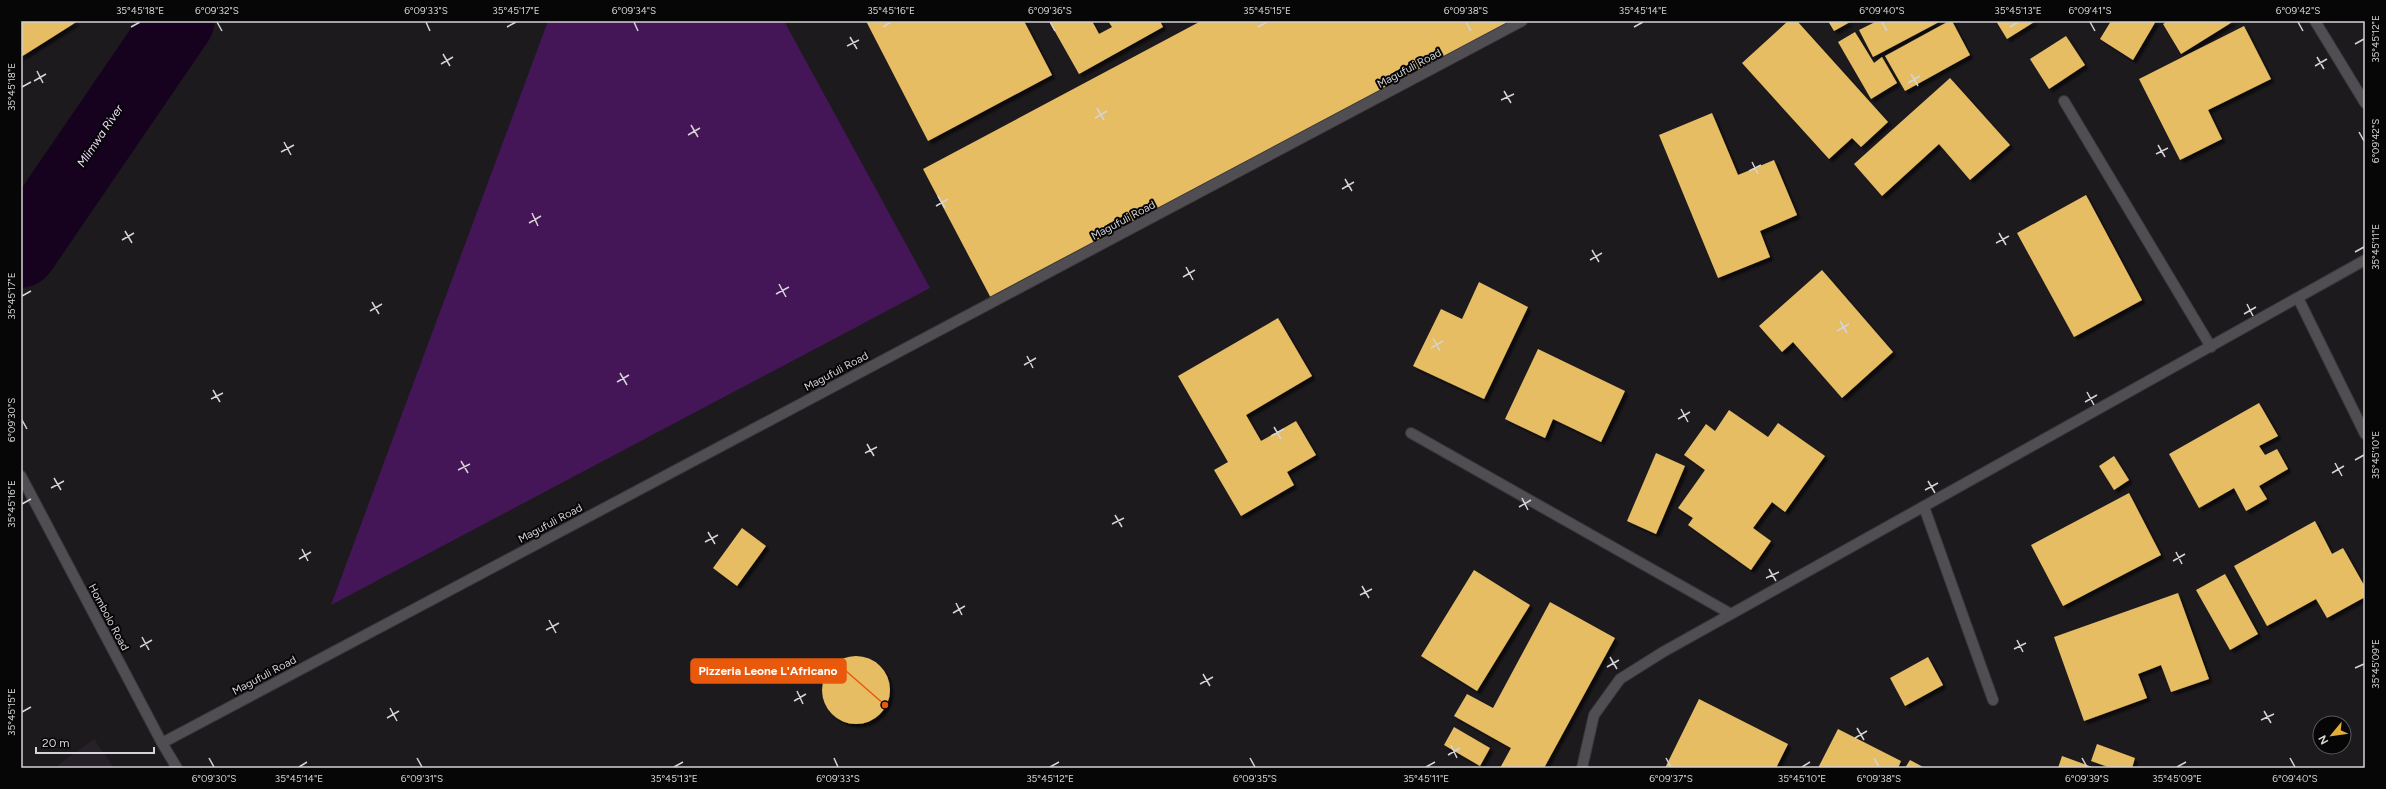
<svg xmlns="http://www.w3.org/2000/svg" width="2386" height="789" viewBox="0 0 2386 789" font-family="Figtree,sans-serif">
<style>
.built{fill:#262029}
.green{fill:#441657}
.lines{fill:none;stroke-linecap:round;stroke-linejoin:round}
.river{stroke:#16011f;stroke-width:71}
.building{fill:#e6bd63;filter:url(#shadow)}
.minor-casing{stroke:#383739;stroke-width:12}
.minor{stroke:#504e52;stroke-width:10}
.ticks{fill:none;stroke:#d5d3d5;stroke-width:1.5}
.labels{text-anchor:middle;stroke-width:4;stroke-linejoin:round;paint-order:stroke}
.street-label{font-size:11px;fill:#d5d3d5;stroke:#070607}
.water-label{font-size:12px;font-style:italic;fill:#efd6fd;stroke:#070607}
.leader{fill:none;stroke:#e8590c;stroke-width:1.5}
.callout-dot{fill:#e8590c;stroke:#070607;stroke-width:1.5}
.callout{fill:#e8590c;stroke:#e8590c;stroke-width:1.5}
.callout-label{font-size:12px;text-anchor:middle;font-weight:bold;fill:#fff}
.neatline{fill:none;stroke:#d5d3d5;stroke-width:1.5}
.ticks-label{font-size:10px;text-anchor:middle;fill:#d5d3d5}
</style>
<defs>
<filter id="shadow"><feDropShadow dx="3.5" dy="3.5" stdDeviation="1" flood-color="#0009"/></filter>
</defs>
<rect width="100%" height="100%" fill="#1d1a1e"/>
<path class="built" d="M 94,739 L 114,768 L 54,768 Z"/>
<path class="green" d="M 548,21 L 784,21 L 930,288 L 331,605 Z"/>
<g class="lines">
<path class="river" d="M 21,252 L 179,21"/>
</g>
<path class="building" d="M 21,21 L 78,21 L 21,57 Z
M 866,21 L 1024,21 L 1052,75 L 928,141 Z
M 1049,21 L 1092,21 L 1099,34 L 1112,27 L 1108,21 L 1160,21 L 1163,27 L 1079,74 Z
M 1201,21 L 1522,21 L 993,302 L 923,169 Z
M 1788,21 L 1797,21 L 1888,122 L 1861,147 L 1852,138 L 1829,159 L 1742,63 Z
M 1828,21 L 1852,21 L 1834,31 Z
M 1877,21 L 1941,21 L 1873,57 L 1859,30 Z
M 1949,21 L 1952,21 L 1970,55 L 1905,91 L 1885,56 Z
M 1996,21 L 2036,21 L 2007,39 Z
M 2111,21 L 2156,21 L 2133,60 L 2100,39 Z
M 2167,21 L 2234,21 L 2181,54 L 2163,24 Z
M 2244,26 L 2271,79 L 2208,110 L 2222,139 L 2180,160 L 2139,79 Z
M 1855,32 L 1874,63 L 1882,57 L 1897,83 L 1871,99 L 1838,42 Z
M 2066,36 L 2085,65 L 2049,89 L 2030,59 Z
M 1950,78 L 2010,145 L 1970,180 L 1939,144 L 1882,196 L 1854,164 Z
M 1712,113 L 1738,175 L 1774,160 L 1797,215 L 1760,231 L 1770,257 L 1718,278 L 1659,135 Z
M 2086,195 L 2142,300 L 2074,337 L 2017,233 Z
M 1822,270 L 1893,352 L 1842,398 L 1793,342 L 1782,352 L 1759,326 Z
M 1479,282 L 1528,307 L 1484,399 L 1413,366 L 1441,309 L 1462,319 Z
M 1278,318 L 1312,376 L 1246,415 L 1261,441 L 1296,421 L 1316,455 L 1287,472 L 1294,485 L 1241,516 L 1214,470 L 1228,462 L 1178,376 Z
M 1538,349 L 1625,391 L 1601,442 L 1553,419 L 1545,438 L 1505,419 Z
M 2259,403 L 2278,436 L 2259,446 L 2265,455 L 2277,449 L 2288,469 L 2259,486 L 2267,499 L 2246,511 L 2234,488 L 2199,508 L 2169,454 Z
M 1729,410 L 1768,437 L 1778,423 L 1825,456 L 1785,512 L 1772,502 L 1753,528 L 1771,541 L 1751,570 L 1688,525 L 1693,518 L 1678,508 L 1705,470 L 1684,455 L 1706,424 L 1715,431 Z
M 1656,453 L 1685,466 L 1656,534 L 1627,521 Z
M 2114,456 L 2129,480 L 2114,490 L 2099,466 Z
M 2129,493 L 2161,555 L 2063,606 L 2031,545 Z
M 2315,521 L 2332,554 L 2343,548 L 2365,587 L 2365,597 L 2327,618 L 2316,599 L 2267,626 L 2234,566 Z
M 742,528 L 766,546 L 737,586 L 713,568 Z
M 1474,570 L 1530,605 L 1477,691 L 1421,656 Z
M 2225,574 L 2258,634 L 2230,650 L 2196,590 Z
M 2178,593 L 2209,679 L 2171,692 L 2161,665 L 2138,674 L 2147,698 L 2084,721 L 2054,637 Z
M 1550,602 L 1615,638 L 1544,768 L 1500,768 L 1511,748 L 1454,716 L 1467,694 L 1493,708 Z
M822 690a34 34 0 1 1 68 0a34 34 0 1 1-68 0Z
M 1928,657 L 1943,685 L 1905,706 L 1890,678 Z
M 1699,699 L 1788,744 L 1776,768 L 1665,768 Z
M 1454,727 L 1490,748 L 1480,766 L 1444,745 Z
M 1838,729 L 1901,761 L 1898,768 L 1818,768 Z
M 2097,744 L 2135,758 L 2132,768 L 2111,768 L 2091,761 Z
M 2062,756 L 2095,768 L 2058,768 Z
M 1910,760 L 1925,768 L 1905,768 Z"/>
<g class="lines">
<g class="minor-casing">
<path id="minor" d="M 2315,21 L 2365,103
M 2064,101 L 2211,347
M 2298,298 L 2365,434
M 1411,433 L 1731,614
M 21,476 L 162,743 L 177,768
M 1924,507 L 1993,700
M 162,743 L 1522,21
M 1582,768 L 1594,715 L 1620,679 L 1663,652 L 2365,260"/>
</g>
<use href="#minor" class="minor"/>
</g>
<path class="ticks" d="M 217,22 L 222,31M 426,22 L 430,31M 634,22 L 638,31M 1050,22 L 1055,31M 1466,22 L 1471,31M 1882,22 L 1887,31M 2090,22 L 2095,31M 2298,22 L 2303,31M 131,27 L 140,22M 507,27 L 516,22M 883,27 L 891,22M 1258,27 L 1267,22M 1634,27 L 1643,22M 2010,27 L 2018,22M 850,37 L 857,49M 2355,44 L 2364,39M 847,46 L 859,40M 443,54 L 450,66M 2317,57 L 2324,69M 441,64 L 453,57M 2315,66 L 2327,59M 37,71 L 43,83M 1911,74 L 1918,86M 34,81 L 46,74M 1908,83 L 1920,76M 22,87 L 31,82M 1504,91 L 1511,103M 1501,100 L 1514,94M 1097,108 L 1104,120M 1095,118 L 1107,111M 691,125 L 698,137M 2359,132 L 2364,141M 688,135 L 700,128M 284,142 L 291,155M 2158,145 L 2165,157M 281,152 L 294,145M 2156,154 L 2168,148M 1752,162 L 1758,174M 1749,171 L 1761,165M 1345,179 L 1352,191M 1342,189 L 1354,182M 938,196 L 945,208M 936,206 L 948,199M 532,213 L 538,226M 529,223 L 541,216M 125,231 L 132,243M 1999,233 L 2006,245M 122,240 L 134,233M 1996,243 L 2009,236M 1592,250 L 1599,262M 2355,252 L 2364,247M 1590,260 L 1602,253M 1186,267 L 1193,280M 1183,277 L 1195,270M 779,284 L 786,297M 776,294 L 789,287M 22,296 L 31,291M 372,302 L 379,314M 2247,304 L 2253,316M 370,311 L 382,304M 2244,314 L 2256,307M 1840,321 L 1847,333M 1837,331 L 1849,324M 1433,338 L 1440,351M 1431,348 L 1443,341M 1027,356 L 1033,368M 1024,365 L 1036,358M 620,373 L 627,385M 617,382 L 629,375M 213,390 L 220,402M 2087,392 L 2094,405M 211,399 L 223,393M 2085,402 L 2097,395M 1681,409 L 1688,422M 1678,419 L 1690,412M 22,420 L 27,429M 1274,427 L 1281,439M 1271,436 L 1284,429M 867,444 L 874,456M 865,453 L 877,447M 2355,460 L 2364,455M 461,461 L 468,473M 2335,463 L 2342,476M 458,470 L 470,464M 2332,473 L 2344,466M 54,478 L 61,490M 1928,481 L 1935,493M 51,488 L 64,481M 1925,490 L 1938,483M 1522,498 L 1528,510M 22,504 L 31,499M 1519,507 L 1531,500M 1115,515 L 1122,527M 1112,524 L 1124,518M 708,532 L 715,544M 705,542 L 718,535M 302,549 L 308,561M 2176,552 L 2182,564M 299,559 L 311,552M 2173,561 L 2185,554M 1769,569 L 1776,581M 1766,578 L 1779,572M 1362,586 L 1369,598M 1360,595 L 1372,589M 956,603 L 962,615M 953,613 L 965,606M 549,620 L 556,633M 546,630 L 559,623M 142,637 L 149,650M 2017,640 L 2023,652M 140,647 L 152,640M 2014,649 L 2026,643M 1610,657 L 1617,669M 1607,667 L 1619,660M 2355,668 L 2364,664M 1203,674 L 1210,686M 1200,684 L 1213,677M 797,691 L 803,704M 794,701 L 806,694M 390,708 L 397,721M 2264,711 L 2271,723M 22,712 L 31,707M 387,718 L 399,711M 2261,720 L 2274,714M 1857,728 L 1864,740M 1855,738 L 1867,731M 1451,745 L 1457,758M 1448,755 L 1460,748M 209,758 L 214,767M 417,758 L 422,767M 834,758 L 838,767M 1250,758 L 1255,767M 1666,758 L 1671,767M 1874,758 L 1879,767M 2082,758 L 2087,767M 2290,758 L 2295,767M 299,767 L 307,762M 674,767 L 683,762M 1050,767 L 1059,762M 1426,767 L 1435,762M 1802,767 L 1810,762M 2177,767 L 2186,762"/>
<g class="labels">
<g class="street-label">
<text transform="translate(1409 68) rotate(-28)" y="4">Magufuli Road</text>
<text transform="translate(1123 220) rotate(-28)" y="4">Magufuli Road</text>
<text transform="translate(836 371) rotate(-28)" y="4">Magufuli Road</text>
<text transform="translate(550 523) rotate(-28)" y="4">Magufuli Road</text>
<text transform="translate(109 617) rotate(62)" y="4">Hombolo Road</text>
<text transform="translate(264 675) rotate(-28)" y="4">Magufuli Road</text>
</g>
<g class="water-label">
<text transform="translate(100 136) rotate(-56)" y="4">Mlimwa River</text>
</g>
</g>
<path class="leader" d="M885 705L846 671"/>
<circle class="callout-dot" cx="885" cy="705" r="4"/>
<rect class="callout" x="691" y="659" width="155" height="24" rx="4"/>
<g class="callout-label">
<text x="768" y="675">Pizzeria Leone L'Africano</text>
</g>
<rect width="2386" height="789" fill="none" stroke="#070607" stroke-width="44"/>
<g transform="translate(2332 735) rotate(241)"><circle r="19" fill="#070607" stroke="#595859"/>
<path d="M0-3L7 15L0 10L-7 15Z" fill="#e2af34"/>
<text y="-6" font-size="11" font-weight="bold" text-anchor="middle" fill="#d5d3d5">N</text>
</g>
<path d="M36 747v6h118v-6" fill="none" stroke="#d5d3d5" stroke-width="2"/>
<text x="42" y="747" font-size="12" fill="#d5d3d5" stroke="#070607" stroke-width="3" paint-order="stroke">20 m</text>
<rect x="22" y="22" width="2342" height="745" class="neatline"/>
<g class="ticks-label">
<text x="140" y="14">35°45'18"E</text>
<text x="217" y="14">6°09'32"S</text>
<text x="426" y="14">6°09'33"S</text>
<text x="516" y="14">35°45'17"E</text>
<text x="634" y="14">6°09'34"S</text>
<text x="891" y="14">35°45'16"E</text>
<text x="1050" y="14">6°09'36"S</text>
<text x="1267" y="14">35°45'15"E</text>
<text x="1466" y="14">6°09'38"S</text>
<text x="1643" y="14">35°45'14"E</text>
<text x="1882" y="14">6°09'40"S</text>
<text x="2018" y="14">35°45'13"E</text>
<text x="2090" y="14">6°09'41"S</text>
<text x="2298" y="14">6°09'42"S</text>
<text transform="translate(2375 39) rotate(-90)" y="4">35°45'12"E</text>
<text transform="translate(11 87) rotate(-90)" y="4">35°45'18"E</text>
<text transform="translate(2375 141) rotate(-90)" y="4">6°09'42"S</text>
<text transform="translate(2375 247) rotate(-90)" y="4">35°45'11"E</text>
<text transform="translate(11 296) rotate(-90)" y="4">35°45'17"E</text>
<text transform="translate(11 420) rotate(-90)" y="4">6°09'30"S</text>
<text transform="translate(2375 455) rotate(-90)" y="4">35°45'10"E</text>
<text transform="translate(11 504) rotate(-90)" y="4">35°45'16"E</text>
<text transform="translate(2375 664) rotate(-90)" y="4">35°45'09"E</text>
<text transform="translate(11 712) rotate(-90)" y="4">35°45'15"E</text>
<text x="214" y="782">6°09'30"S</text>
<text x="299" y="782">35°45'14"E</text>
<text x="422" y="782">6°09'31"S</text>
<text x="674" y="782">35°45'13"E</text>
<text x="838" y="782">6°09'33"S</text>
<text x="1050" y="782">35°45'12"E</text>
<text x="1255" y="782">6°09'35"S</text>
<text x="1426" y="782">35°45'11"E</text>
<text x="1671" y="782">6°09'37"S</text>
<text x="1802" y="782">35°45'10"E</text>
<text x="1879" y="782">6°09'38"S</text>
<text x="2087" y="782">6°09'39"S</text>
<text x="2177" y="782">35°45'09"E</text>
<text x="2295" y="782">6°09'40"S</text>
</g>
</svg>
